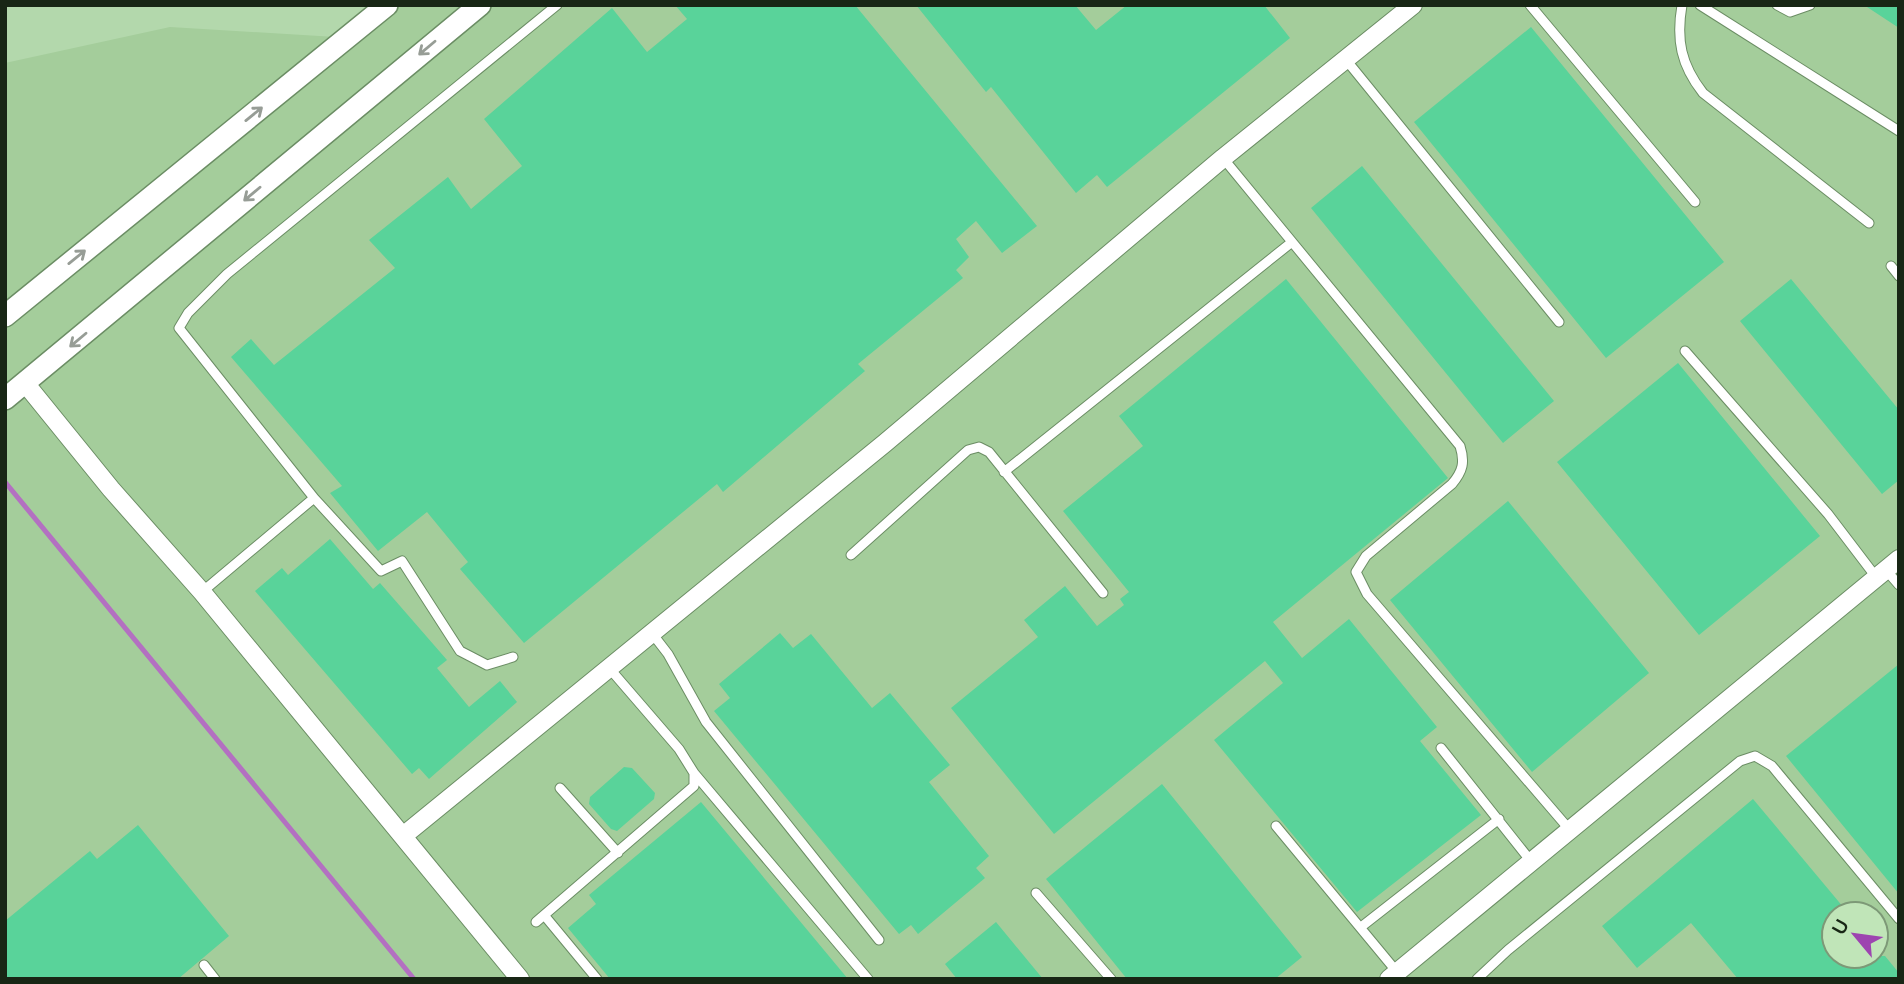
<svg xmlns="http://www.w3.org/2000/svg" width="1904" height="984" viewBox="0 0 1904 984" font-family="'Nunito Sans',sans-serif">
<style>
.built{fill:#a4cd9b;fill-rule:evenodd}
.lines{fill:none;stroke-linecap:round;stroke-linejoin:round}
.stream{stroke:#b370c1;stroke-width:5}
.building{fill:#59d39a}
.service-casing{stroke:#6b8d64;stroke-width:11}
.minor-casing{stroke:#6b8d64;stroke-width:20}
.tertiary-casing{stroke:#6b8d64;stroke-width:24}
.service{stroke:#fff;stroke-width:9}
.minor{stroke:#fff;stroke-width:18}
.tertiary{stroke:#fff;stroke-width:21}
.oneway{stroke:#979d96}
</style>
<rect width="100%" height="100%" fill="#b3d8ac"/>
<path class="built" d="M 375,5 L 1899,5 L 1899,979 L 5,979 L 5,63 L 170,27 L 352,38 ZM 1834,914 L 1876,914 L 1876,956 L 1834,956 Z"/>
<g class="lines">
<path class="stream" d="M 5,482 L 414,979"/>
</g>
<path class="building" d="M 675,5 L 855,5 L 1037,226 L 1002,253 L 976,221 L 956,239 L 969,257 L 956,270 L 963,278 L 858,364 L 865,371 L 723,492 L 717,484 L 524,643 L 460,569 L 468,562 L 427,512 L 378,551 L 330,493 L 342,486 L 231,357 L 251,339 L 274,365 L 395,268 L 369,240 L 448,177 L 471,209 L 522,166 L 484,119 L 612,8 L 647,52 L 687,19 Z
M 916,5 L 1075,5 L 1096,30 L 1127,5 L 1264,5 L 1290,38 L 1107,187 L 1097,175 L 1076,193 L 991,87 L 986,92 Z
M 1864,5 L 1899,5 L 1899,28 Z
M 1531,27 L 1724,262 L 1606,358 L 1414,122 Z
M 1362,166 L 1554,401 L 1503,443 L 1311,208 Z
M 1286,279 L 1448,478 L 1273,622 L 1302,658 L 1349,619 L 1437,727 L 1420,741 L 1481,815 L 1357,912 L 1214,740 L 1283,683 L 1265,661 L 1054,834 L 951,708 L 1038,637 L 1024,620 L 1065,586 L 1097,626 L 1124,605 L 1120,599 L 1129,592 L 1063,511 L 1143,446 L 1119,416 Z
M 1791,279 L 1899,410 L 1899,480 L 1882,494 L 1740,321 Z
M 1678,363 L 1820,536 L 1699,635 L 1557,462 Z
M 1508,501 L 1649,673 L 1532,772 L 1390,600 Z
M 330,539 L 373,589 L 380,583 L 447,660 L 437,668 L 469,707 L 500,681 L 517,702 L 429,779 L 419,768 L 412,774 L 255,591 L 282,568 L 288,575 Z
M 780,633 L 793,648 L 811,634 L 872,708 L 890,693 L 950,765 L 929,782 L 989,856 L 976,868 L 985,878 L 918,934 L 911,925 L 899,934 L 714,711 L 730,698 L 719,684 Z
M 1899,664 L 1899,894 L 1786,756 Z
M 624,767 L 632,768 L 655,793 L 654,799 L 617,831 L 611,829 L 589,804 L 590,797 Z
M 1162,784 L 1302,957 L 1275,979 L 1127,979 L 1046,879 Z
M 1753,799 L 1849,914 L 1834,914 L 1834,956 L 1885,956 L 1899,973 L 1899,979 L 1738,979 L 1691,923 L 1637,968 L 1602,926 Z
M 701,802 L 848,979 L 610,979 L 568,928 L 596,904 L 589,895 Z
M 138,825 L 229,936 L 178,979 L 5,979 L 5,921 L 90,851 L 97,859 Z
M 996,922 L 1043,979 L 957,979 L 945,964 Z"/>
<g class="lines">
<g class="service-casing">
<path id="service" d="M 1530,5 L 1695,202
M 1682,5 C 1676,40 1681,65 1703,93 L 1869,223
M 1700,5 L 1899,131
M 1777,5 L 1790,12 L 1810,5
M 1347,61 L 1559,322
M 1223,158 L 1460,446 C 1465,462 1463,471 1452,484 L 1366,556 L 1356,572 L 1367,594 L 1569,829
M 1891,266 L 1899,276
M 1685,351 L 1828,514 L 1876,577
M 1004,472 L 1292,242
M 314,498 L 381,571 L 402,561 L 460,651 L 487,665 L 513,657
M 851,555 L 968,450 L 979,447 L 989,452 L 1103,593
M 1886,570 L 1899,585
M 202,592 L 314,498 L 179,328 L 188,313 L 227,274 L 557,5
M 651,632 L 668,654 L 706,722 L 879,940
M 1441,748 L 1530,860
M 694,773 L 868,979
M 560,788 L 618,853
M 1276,826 L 1397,972
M 1036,893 L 1111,979
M 544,915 L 597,979
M 536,922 L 694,786 L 694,773 L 679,749 L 610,669
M 1361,927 L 1499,819
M 204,965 L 215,979
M 1477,979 L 1508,950 L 1740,761 L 1755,756 L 1772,766 L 1899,919"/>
</g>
<g class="minor-casing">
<path id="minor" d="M 25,383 L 111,489 L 202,592 L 520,979
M 403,836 L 885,443 L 1223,158 L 1413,5
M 1389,979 L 1899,559"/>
</g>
<g class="tertiary-casing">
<path id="tertiary" d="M 5,316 L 387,5
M 5,399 L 480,5"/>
</g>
<use href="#service" class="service"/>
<use href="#minor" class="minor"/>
<use href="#tertiary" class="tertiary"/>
</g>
<defs><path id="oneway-shaft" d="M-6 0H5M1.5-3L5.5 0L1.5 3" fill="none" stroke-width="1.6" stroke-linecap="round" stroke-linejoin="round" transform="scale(1.75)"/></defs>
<g class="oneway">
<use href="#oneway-shaft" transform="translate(427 48) rotate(140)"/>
<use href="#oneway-shaft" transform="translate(254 114) rotate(-39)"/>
<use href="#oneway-shaft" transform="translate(252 194) rotate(140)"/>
<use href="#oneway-shaft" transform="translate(77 257) rotate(-39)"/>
<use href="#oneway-shaft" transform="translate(78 340) rotate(140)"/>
</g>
<rect width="1904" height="984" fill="none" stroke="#182615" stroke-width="14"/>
<g transform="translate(1855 935) rotate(299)"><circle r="33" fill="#c0e5b8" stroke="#7d9977" stroke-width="2"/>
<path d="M0-5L12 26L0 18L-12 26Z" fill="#9d44b0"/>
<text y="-10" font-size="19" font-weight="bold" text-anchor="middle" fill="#182615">U</text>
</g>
</svg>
